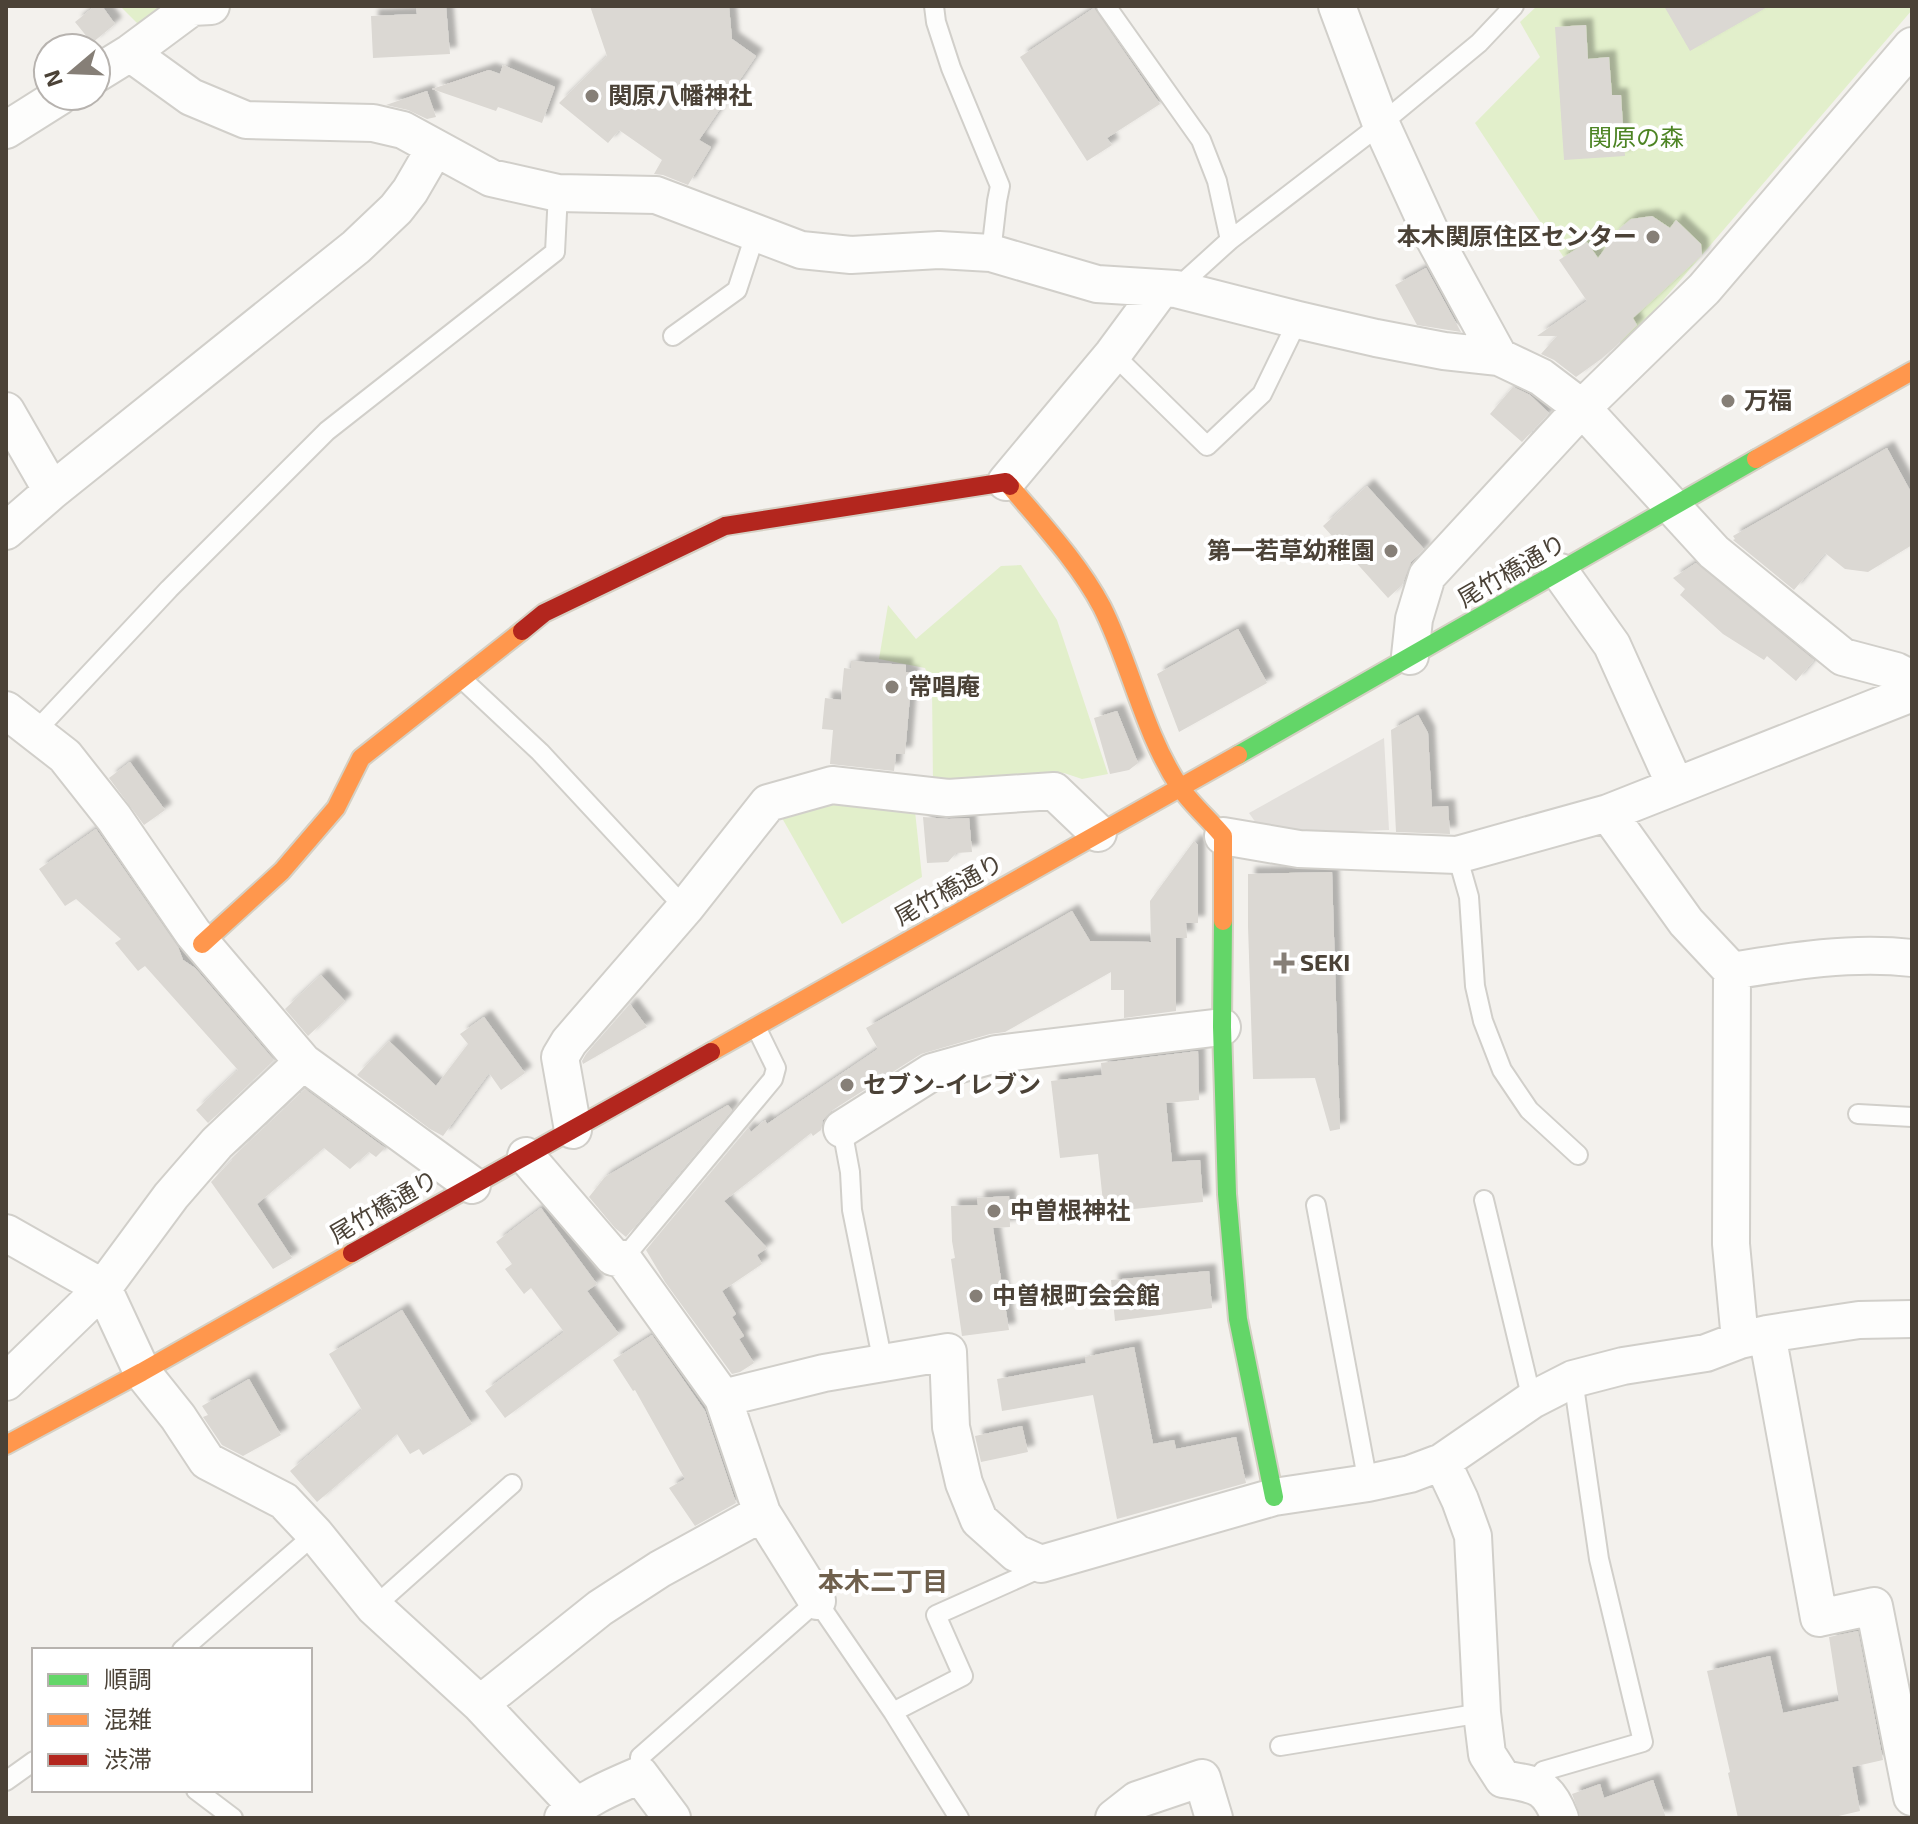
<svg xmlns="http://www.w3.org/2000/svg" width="1918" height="1824" viewBox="0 0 1918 1824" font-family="'Exo 2','Noto Sans JP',sans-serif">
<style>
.green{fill:#e2efcb}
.parking{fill:#e3e0dc}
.building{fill:#dbd8d3;filter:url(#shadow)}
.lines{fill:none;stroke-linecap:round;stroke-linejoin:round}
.lane-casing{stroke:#d1cfca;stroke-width:22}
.street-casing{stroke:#d1cfca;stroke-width:40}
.fast-casing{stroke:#d5d0c4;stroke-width:22}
.slow-casing{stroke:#d5d0c4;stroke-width:22}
.jam-casing{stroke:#d5d0c4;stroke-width:22}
.lane{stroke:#fdfdfc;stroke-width:18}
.street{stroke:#fdfdfc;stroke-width:36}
.fast{stroke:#63d668;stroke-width:18}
.slow{stroke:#ff974d;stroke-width:18}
.jam{stroke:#b3261e;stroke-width:18}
.poi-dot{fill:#867f77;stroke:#fff;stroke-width:3}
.labels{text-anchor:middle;stroke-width:8;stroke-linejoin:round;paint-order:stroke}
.poi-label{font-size:24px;font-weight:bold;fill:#4b4237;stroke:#fff;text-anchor:start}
.park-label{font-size:24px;fill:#4d8424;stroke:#fff}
.street-label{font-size:24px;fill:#4b4237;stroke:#fff}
.neighbourhood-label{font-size:26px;font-weight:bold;fill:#6f604d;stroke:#fff}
</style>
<defs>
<filter id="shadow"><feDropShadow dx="7" dy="-7" stdDeviation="2" flood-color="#0004"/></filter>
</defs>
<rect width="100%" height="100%" fill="#f3f1ed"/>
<path class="green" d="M 120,6 L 166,6 L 138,24 Z
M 1537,6 L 1912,6 L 1912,10 L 1623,347 L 1475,123 L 1540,57 L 1520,22 Z
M 1021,565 L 1057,620 L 1108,774 L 1082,779 L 1064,773 L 953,786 L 933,786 L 932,685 L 925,668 L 879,659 L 888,605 L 916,639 L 1001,566 Z
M 822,804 L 915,811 L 922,877 L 842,924 L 782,818 Z"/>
<path class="parking" d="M 1384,738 L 1389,830 L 1300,833 L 1256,823 L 1249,813 Z"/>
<path class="building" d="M 95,6 L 102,6 L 115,24 L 92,43 L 75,22 Z
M 446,6 L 450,54 L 373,58 L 371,16 L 417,14 L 416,8 Z
M 590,6 L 729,6 L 732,39 L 756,56 L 699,140 L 711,147 L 688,185 L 663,175 L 654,174 L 662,160 L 619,130 L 608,143 L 559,103 L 607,56 Z
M 1664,6 L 1769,6 L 1690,51 Z
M 1094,8 L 1160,104 L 1107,138 L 1112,145 L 1087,161 L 1020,57 Z
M 1586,25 L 1588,59 L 1609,57 L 1612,95 L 1621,95 L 1625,156 L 1564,160 L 1555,27 Z
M 503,65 L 555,87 L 542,123 L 498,107 L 496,111 L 432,89 L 489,70 L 500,74 Z
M 427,91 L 436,117 L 427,119 L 408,110 L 386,105 Z
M 1652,216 L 1670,228 L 1676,220 L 1701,244 L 1702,255 L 1633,318 L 1637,325 L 1616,346 L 1601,359 L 1576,377 L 1554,360 L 1541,354 L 1557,336 L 1537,336 L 1587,301 L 1559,260 L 1587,242 L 1598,258 L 1620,228 L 1631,219 Z
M 1426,268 L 1461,332 L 1417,325 L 1395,285 Z
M 1513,387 L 1530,395 L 1549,413 L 1522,442 L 1490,414 Z
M 1887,448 L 1912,494 L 1912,545 L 1868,572 L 1845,569 L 1825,553 L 1794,590 L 1733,540 L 1735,539 L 1733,536 Z
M 1367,486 L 1424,549 L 1411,562 L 1402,585 L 1388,598 L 1323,526 Z
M 1696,563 L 1814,660 L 1796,681 L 1767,656 L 1764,660 L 1723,634 L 1680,595 L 1685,589 L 1673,578 Z
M 1238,629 L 1267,683 L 1179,732 L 1157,674 Z
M 851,661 L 906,665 L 906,672 L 912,673 L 905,754 L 896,754 L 894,771 L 830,764 L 833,730 L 822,729 L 825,698 L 841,700 L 844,668 L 851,669 Z
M 1117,711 L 1138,763 L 1129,770 L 1110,774 L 1094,718 Z
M 1418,715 L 1428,733 L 1432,807 L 1448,806 L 1450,834 L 1396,832 L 1391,730 Z
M 130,762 L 165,810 L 144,825 L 109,778 Z
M 923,817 L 949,819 L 969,818 L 972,852 L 956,853 L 948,862 L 927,863 Z
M 96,829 L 178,947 L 183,960 L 195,968 L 274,1060 L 208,1123 L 196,1110 L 238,1070 L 145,966 L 138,971 L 115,943 L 121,939 L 76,899 L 65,906 L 39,869 Z
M 1194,841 L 1198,845 L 1198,923 L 1186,923 L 1187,938 L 1176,938 L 1176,1011 L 1124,1018 L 1124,990 L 1111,990 L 1111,972 L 1005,1032 L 990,1034 L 921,1054 L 831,1111 L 823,1120 L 821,1130 L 813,1136 L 811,1133 L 724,1201 L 767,1248 L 757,1255 L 762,1264 L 722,1291 L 736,1314 L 732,1317 L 744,1336 L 739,1339 L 754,1363 L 740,1372 L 732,1374 L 665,1282 L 646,1250 L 748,1128 L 751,1132 L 765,1120 L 767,1124 L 878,1049 L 866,1028 L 1072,911 L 1090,941 L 1151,942 L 1150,901 Z
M 1332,872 L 1340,1129 L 1330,1131 L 1315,1078 L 1253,1079 L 1248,926 L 1248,874 Z
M 321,975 L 345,1001 L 308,1036 L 285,1009 Z
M 630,1004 L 647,1027 L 583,1064 L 582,1061 L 586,1054 Z
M 484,1017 L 525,1073 L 501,1090 L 489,1073 L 443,1136 L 430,1129 L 357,1075 L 389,1041 L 436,1086 L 468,1044 L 460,1034 Z
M 1198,1051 L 1199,1100 L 1166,1103 L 1172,1162 L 1200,1160 L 1203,1202 L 1104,1212 L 1098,1154 L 1060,1158 L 1051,1081 L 1102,1075 L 1101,1063 Z
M 305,1089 L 385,1148 L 376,1157 L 369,1152 L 350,1169 L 324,1148 L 257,1204 L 292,1258 L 273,1269 L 211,1182 L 232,1160 L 232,1158 Z
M 728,1105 L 732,1110 L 626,1237 L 615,1228 L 589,1197 L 605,1177 Z
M 1009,1196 L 1010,1227 L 993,1228 L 1009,1330 L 962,1336 L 951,1259 L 955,1258 L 952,1241 L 951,1206 L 978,1205 L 977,1198 Z
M 541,1208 L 597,1284 L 587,1291 L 619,1334 L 505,1418 L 485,1391 L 564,1332 L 531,1288 L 524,1294 L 505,1269 L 512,1264 L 496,1242 Z
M 1209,1271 L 1212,1308 L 1115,1321 L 1111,1280 Z
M 402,1310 L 472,1424 L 423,1455 L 419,1449 L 410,1454 L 397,1434 L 317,1502 L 290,1471 L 362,1410 L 329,1354 Z
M 652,1335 L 705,1411 L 736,1503 L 695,1526 L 669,1488 L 685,1479 L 635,1390 L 633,1391 L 613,1360 Z
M 1134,1347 L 1153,1444 L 1174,1440 L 1176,1449 L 1236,1437 L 1246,1483 L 1117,1519 L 1093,1395 L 1002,1411 L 997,1379 L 1086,1363 L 1085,1357 Z
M 249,1379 L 281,1435 L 243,1456 L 222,1445 L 203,1417 L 208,1415 L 202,1406 Z
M 1022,1426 L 1028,1452 L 981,1462 L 975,1436 Z
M 1858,1631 L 1883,1760 L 1852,1767 L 1860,1811 L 1830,1818 L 1738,1818 L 1728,1773 L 1730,1772 L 1707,1671 L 1770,1656 L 1783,1713 L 1839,1701 L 1829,1637 Z
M 1653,1780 L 1666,1818 L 1581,1818 L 1572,1794 L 1600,1784 L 1604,1798 Z"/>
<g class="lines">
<g class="lane-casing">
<path id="lane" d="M 934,6 L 936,22 L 951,68 L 1000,186 L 997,201 L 991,253
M 1106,6 L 1201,140 L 1217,181 L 1230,240
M 1176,289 L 1230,240 L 1381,124 L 1479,43 L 1514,6
M 673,336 L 737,290 L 756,232
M 1113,354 L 1207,446 L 1262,394 L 1298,320
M 462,679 L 540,752 L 685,908
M 35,732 L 169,589 L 327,431 L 555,252 L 558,193
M 1457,855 L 1469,897 L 1475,986 L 1483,1021 L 1502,1070 L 1529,1110 L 1578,1155
M 1858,1114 L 1912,1117
M 842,1129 L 850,1172 L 852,1210 L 883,1363
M 1484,1200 L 1532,1400
M 1316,1205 L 1368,1483
M 623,1259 L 773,1079 L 776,1068 L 756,1027
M 374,1607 L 512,1484
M 182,1650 L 315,1534
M 893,1712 L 963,1676 L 936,1615 L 1032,1572 L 1041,1564
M 1280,1746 L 1482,1713
M 640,1775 L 640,1757 L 817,1601 L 893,1712 L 959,1818
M 6,1781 L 34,1761
M 1534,1785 L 1543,1771 L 1643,1742 L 1599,1559 L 1573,1379
M 196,1790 L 233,1818"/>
</g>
<g class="street-casing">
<path id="street" d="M 1337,6 L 1381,124 L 1429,229 L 1499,357
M 130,53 L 191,97 L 246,120 L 373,123 L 403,130 L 491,178 L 558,193 L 656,195 L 801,250 L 851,255 L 939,250 L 991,253 L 1097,284 L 1176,289 L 1298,320 L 1376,338 L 1444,351 L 1499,357 L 1541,377 L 1582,408 L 1714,552 L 1843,657 L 1896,671 L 1912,679
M 96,74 L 130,53 L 192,7 L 211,6
M 6,130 L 60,96
M 6,411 L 52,491
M 1006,482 L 1113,354 L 1161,289
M 6,531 L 52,491 L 356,247 L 396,209 L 410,191 L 435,148
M 1560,572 L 1612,645 L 1675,785
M 1410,656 L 1414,619 L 1427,576 L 1582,408 L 1704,289 L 1912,46
M 6,710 L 65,756 L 114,818 L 193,933 L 303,1062 L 472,1185
M 1608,813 L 1686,922 L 1732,971 L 1731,1244 L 1740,1340
M 1223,836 L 1299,849 L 1457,855 L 1608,813 L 1912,693
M 1732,971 C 1792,961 1852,951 1912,958
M 842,1129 L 932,1072 L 996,1054 L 1222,1027
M 573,1130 L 560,1057 L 569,1042 L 685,908 L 768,803 L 832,785 L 948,798 L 1054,791 L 1098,833
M 526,1156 L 613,1257 L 623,1259 L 723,1398 L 762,1513 L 817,1601
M 6,1233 L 103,1288 L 142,1372 L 178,1417 L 207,1461 L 284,1501 L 315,1534 L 374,1607 L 480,1704 L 576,1806
M 1767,1334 L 1819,1618 L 1874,1606 L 1912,1797
M 6,1382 L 103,1288 L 171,1196 L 217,1143 L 303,1062
M 723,1398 L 824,1373 L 948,1352 L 951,1427 L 964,1483 L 979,1520 L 1016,1553 L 1041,1564 L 1274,1497 L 1368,1483 L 1410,1474 L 1442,1462 L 1532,1400 L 1573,1379 L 1623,1366 L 1706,1353 L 1740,1340 L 1767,1334 L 1859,1320 L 1912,1319
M 1442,1462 L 1460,1500 L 1473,1536 L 1482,1713 L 1487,1754 L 1503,1779 C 1536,1785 1547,1784 1560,1818
M 480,1704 L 600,1608 L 660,1569 L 762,1513
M 563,1818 C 585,1798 612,1787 640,1775 L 672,1818
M 1114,1818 L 1137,1800 L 1202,1778 L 1214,1818"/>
</g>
<g class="fast-casing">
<path id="fast" d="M 1238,755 L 1756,459
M 1223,921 L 1222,1027 L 1227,1194 L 1238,1319 L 1274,1497"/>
</g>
<g class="slow-casing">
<path id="slow" d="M 1756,459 L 1912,371
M 1010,486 C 1042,524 1078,562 1102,607 C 1131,665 1143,731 1179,786 C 1191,804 1209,819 1223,836 L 1223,921
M 202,944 L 282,871 L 336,808 L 361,758 L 522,631
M 711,1052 L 1238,755
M 6,1445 L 142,1372 L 352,1253"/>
</g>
<g class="jam-casing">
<path id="jam" d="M 522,631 L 544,613 L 725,526 L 1006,482 L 1010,486
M 352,1253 L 711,1052"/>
</g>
<use href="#lane" class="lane"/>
<use href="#street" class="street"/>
<use href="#fast" class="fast"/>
<use href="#slow" class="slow"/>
<use href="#jam" class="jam"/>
</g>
<g class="poi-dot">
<circle cx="592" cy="96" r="8"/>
<circle cx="1653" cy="237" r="8"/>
<circle cx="1728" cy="401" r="8"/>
<circle cx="1391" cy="551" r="8"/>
<circle cx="892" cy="687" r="8"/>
<path d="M1280 951h8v8h8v8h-8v8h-8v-8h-8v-8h8z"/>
<circle cx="847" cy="1085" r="8"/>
<circle cx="994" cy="1211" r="8"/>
<circle cx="976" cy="1296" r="8"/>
</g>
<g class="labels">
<g class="poi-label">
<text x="608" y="104">関原八幡神社</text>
<text x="1637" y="245" text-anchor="end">本木関原住区センター</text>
<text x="1744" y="409">万福</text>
<text x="1375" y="559" text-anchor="end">第一若草幼稚園</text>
<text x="908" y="695">常唱庵</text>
<text x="1300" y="971">SEKI</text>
<text x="863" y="1093">セブン-イレブン</text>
<text x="1010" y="1219">中曽根神社</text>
<text x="992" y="1304">中曽根町会会館</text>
</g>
<g class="park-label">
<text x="1636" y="146">関原の森</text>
</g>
<g class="street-label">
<text transform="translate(1512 571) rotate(-30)" y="8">尾竹橋通り</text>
<text transform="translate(949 890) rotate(-29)" y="8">尾竹橋通り</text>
<text transform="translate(384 1207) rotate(-30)" y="8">尾竹橋通り</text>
</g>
<g class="neighbourhood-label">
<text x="883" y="1591">本木二丁目</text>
</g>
</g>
<rect width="1918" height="1824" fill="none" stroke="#4b4237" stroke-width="16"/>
<rect x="32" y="1648" width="280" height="144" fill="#ffffff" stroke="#b7b3af" stroke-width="2"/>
<rect x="48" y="1674" width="40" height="12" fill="#63d668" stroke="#b7b3af" stroke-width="2"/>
<text x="104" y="1688" font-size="24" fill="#4b4237">順調</text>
<rect x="48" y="1714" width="40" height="12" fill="#ff974d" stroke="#b7b3af" stroke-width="2"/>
<text x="104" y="1728" font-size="24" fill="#4b4237">混雑</text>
<rect x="48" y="1754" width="40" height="12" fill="#b3261e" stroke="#b7b3af" stroke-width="2"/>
<text x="104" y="1768" font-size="24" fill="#4b4237">渋滞</text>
<g transform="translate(72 72) rotate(251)"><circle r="38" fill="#ffffff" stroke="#b7b3af" stroke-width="2"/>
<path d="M0-6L14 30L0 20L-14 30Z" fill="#867f77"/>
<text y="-12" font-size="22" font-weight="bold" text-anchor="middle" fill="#4b4237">N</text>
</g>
</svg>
